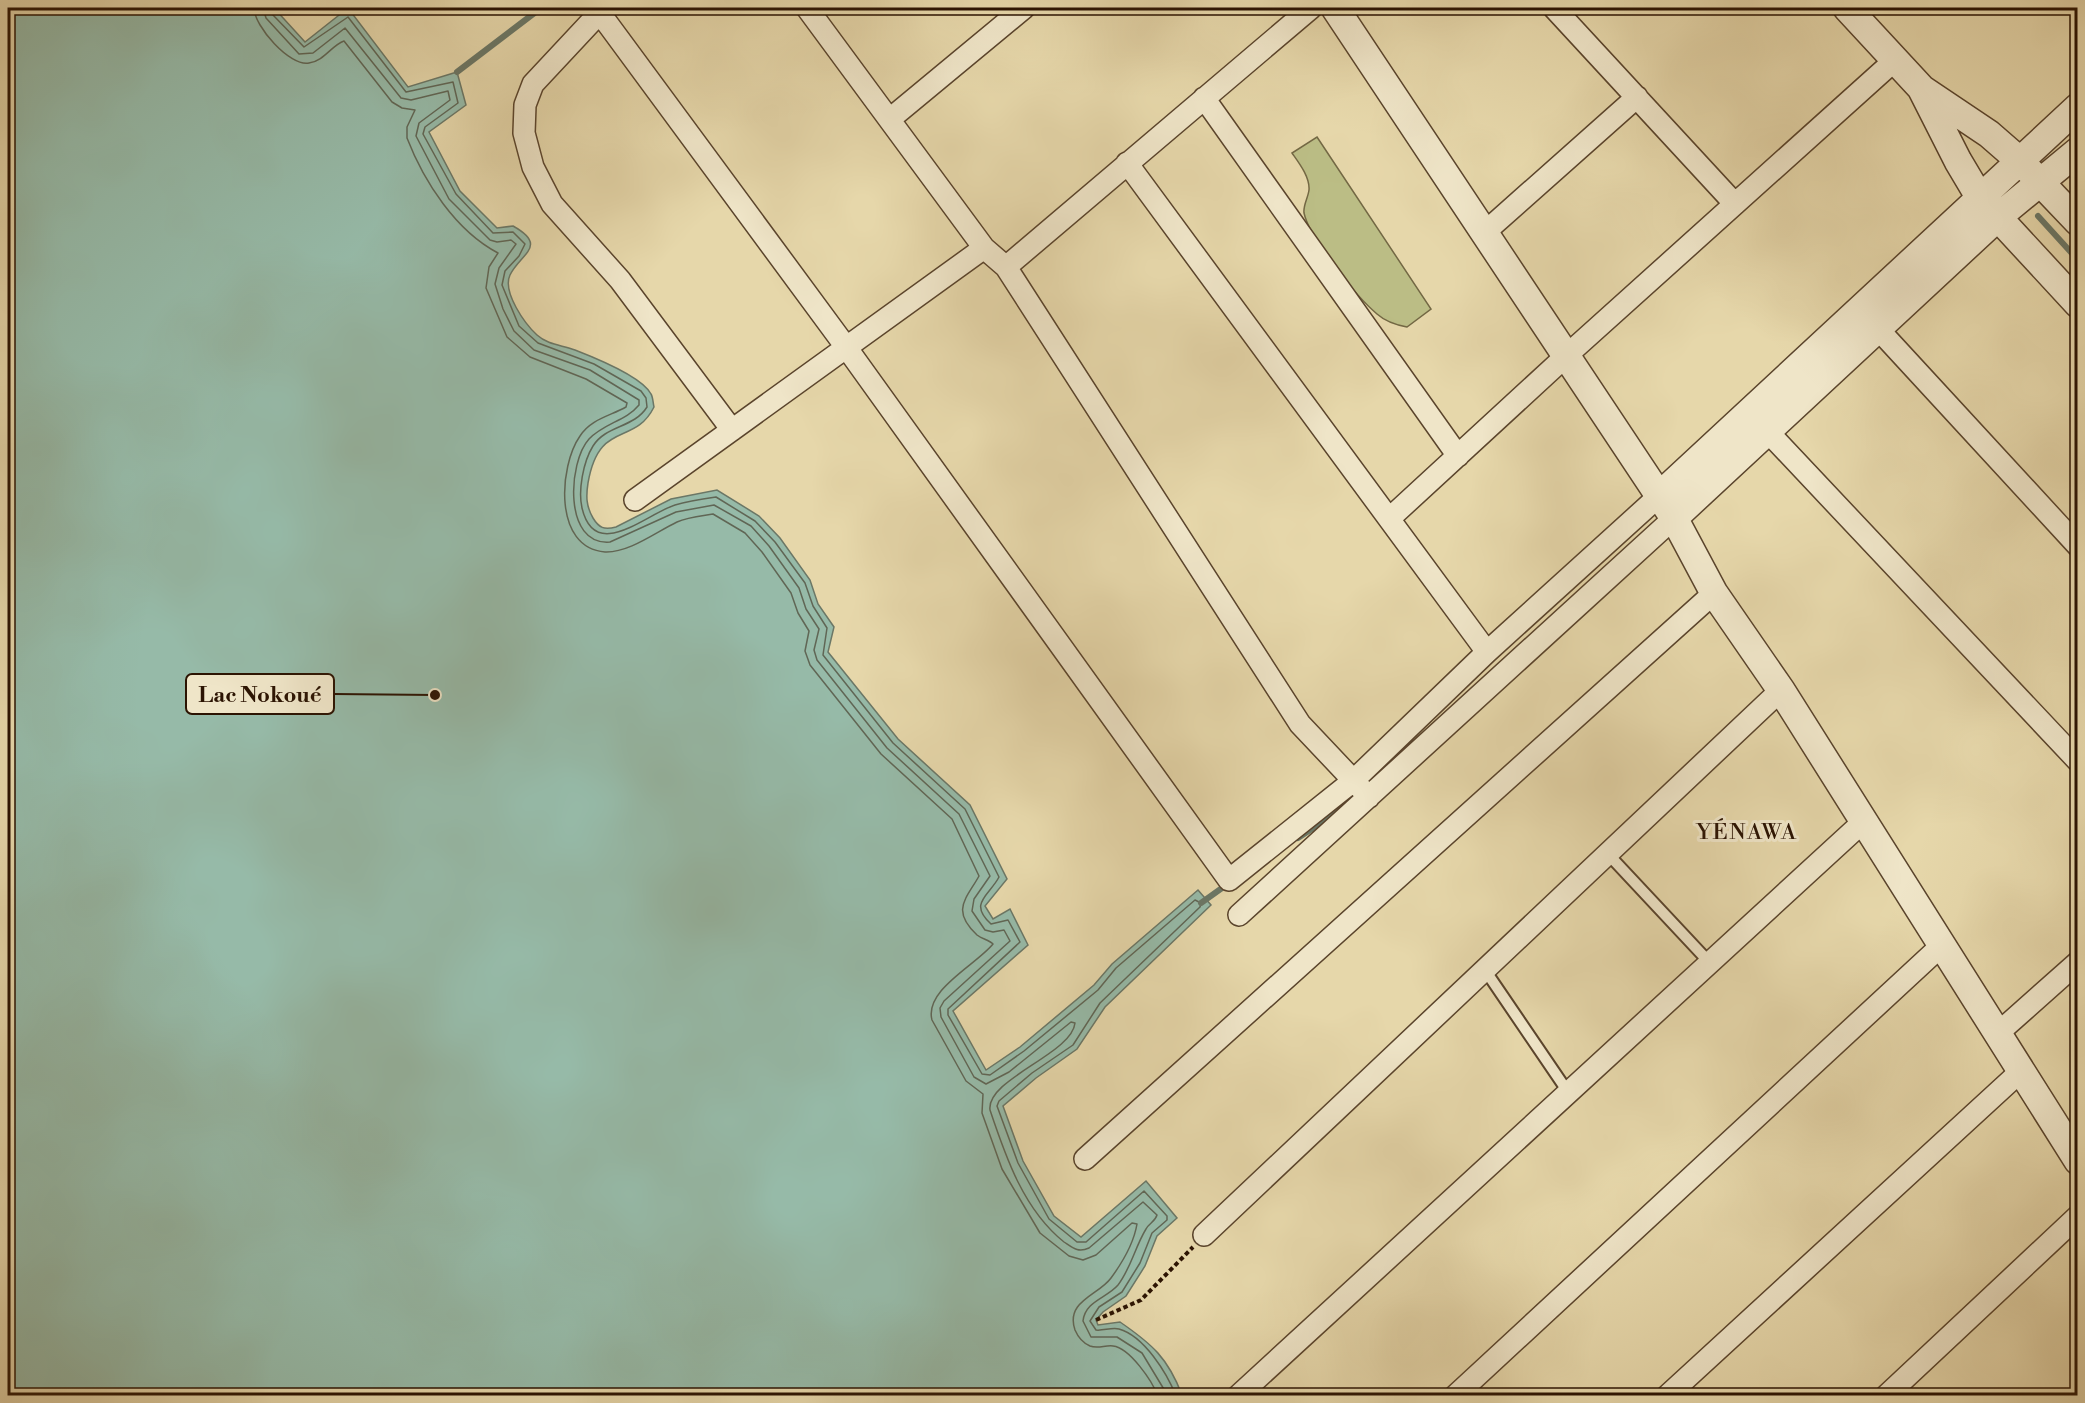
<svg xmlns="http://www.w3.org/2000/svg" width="2085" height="1403" viewBox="0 0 2085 1403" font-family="'Libre Bodoni',serif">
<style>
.green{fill:#bbbd85;stroke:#736844;stroke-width:1.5}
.water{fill:#96baa8;stroke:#6b7766;stroke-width:1.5}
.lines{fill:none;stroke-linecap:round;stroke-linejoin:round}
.shore{stroke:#606655;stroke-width:1.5}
.stream{stroke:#6b7766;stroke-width:6}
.service-casing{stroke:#5a442c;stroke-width:14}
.minor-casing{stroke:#5a442c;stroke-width:24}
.tertiary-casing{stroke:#5a442c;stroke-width:30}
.path{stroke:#2b1302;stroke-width:4;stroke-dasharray:4.5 3;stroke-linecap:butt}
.service{stroke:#efe5c8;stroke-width:10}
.minor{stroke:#efe5c8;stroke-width:21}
.tertiary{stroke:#efe5c8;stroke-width:27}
.labels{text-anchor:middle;stroke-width:6;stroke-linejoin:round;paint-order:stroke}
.neighbourhood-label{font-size:22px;letter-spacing:1.5px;fill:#2b1302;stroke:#efe5c8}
.leader{fill:none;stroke:#2b1302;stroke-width:2}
.callout-dot{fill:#2b1302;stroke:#efe5c8;stroke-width:2}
.callout{fill:#efe5c8;stroke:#2b1302;stroke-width:2}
.callout-label{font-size:22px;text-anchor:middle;font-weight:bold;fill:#2b1302}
</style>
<rect width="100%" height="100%" fill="#e6d7aa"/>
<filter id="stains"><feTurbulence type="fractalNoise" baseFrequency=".00333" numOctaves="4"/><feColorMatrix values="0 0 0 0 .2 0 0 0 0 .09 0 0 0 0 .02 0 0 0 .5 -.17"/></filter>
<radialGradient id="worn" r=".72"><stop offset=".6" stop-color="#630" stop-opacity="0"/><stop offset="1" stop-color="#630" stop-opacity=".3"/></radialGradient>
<path class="green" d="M 1317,137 L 1431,309 L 1407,327 C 1396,325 1386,322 1377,314 C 1356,296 1310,240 1304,213 C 1303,205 1308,198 1309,190 C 1310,177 1299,163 1292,153 Z"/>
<path class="water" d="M 8,8 L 274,8 L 305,42 L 348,8 L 408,87 L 457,72 L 466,105 L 429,132 L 460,191 L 497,228 L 513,226 C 549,246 520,254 510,275 C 502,292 525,324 537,335 C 548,345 562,345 575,350 C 593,357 642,377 651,394 C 653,397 653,403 654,407 C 634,447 599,419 588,483 C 586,496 586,506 593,518 C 599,528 604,530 616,527 L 671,499 L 717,490 L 759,516 L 780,538 L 810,580 L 818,604 L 834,627 L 828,652 L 898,739 L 970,805 L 1007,879 L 985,906 L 993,919 L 1010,909 L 1028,945 L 953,1011 L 986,1070 L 1020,1047 L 1094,985 L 1112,964 L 1198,890 L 1211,905 L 1105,1007 L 1077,1049 L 1036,1078 L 1003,1106 L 1023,1161 L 1054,1216 L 1081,1237 L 1146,1181 L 1177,1218 L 1157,1236 L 1145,1266 L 1126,1296 L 1103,1312 L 1096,1320 L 1098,1325 L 1120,1322 C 1152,1344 1168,1358 1182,1395 L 8,1395 Z"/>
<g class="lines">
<path class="shore" d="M 254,8 C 254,26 290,67 309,63 C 324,61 332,45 344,41 L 392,102 L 402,108 L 415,110 L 407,127 L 407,138 C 424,182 456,231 498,253 L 489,267 L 486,288 L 507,337 L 530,357 L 586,379 L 627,403 L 626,407 C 610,416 591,419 580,436 C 559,466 553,548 605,552 C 629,553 656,532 677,522 C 688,517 701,516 713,514 L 745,533 L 762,552 L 791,593 L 798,613 L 809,631 L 805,651 L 810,665 L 881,754 L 952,819 L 979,876 C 967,898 950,910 977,935 C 982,939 989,940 993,944 C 976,965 924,990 932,1020 L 966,1081 L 983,1094 L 982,1113 L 1002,1169 L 1040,1233 L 1069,1256 L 1083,1260 L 1096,1255 L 1132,1223 L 1137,1224 C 1134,1242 1122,1263 1111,1278 C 1099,1295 1065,1301 1075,1330 C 1078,1337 1083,1343 1090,1346 C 1098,1349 1105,1345 1113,1346 C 1130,1348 1152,1381 1158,1396
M 263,8 L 266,18 L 299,54 L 313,53 L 345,28 L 401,98 L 411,100 L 448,91 L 450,100 L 419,123 L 416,136 L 449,199 L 490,240 L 497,242 L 511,240 L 516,244 L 499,268 L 495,284 L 503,309 L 514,331 L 534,350 L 590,370 L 639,400 L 639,405 C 626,421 604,423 589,439 C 568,462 563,546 610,542 L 676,512 L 714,505 L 751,526 L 769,546 L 799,588 L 806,609 L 819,629 L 814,650 L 817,660 L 887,748 L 959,814 L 990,876 L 974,899 L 972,911 L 985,930 L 993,932 L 1004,930 L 1010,941 L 944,1001 L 940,1008 L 941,1017 L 974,1077 L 986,1084 L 1009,1072 L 1071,1022 L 1075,1023 C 1072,1054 986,1079 990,1110 C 1006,1158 1024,1210 1064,1242 C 1073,1248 1078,1253 1089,1248 L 1143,1202 L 1157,1215 C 1155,1222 1149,1223 1146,1229 C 1135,1247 1131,1268 1118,1285 C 1107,1298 1085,1301 1083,1321 L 1091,1337 L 1117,1337 L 1142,1353 L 1168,1396
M 270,8 L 272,14 L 304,47 L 348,17 L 406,92 L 453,82 L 458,103 L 425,127 L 423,134 L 456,194 L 493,233 L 513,232 L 525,244 L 519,256 L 505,271 L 502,285 L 519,326 L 538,343 L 594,364 L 641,391 L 646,398 L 647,407 C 634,428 606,425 593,446 C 583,462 578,491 582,508 C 595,563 646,514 675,505 C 688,501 702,499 716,497 L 755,521 L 775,542 L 805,583 L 813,606 L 827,628 L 823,655 L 893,743 L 965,809 L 999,877 C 989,896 968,903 991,924 L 1008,920 L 1020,942 L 948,1009 L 948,1015 L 982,1074 L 990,1075 L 1024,1051 L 1098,990 L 1116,968 L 1195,900 L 1201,903 L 1200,907 L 1100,1003 L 1073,1045 L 1032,1073 L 999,1101 L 997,1106 L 1018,1163 L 1049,1219 L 1077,1242 L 1086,1242 L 1144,1191 L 1167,1216 L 1167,1220 L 1152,1233 L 1140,1263 L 1122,1292 L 1099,1307 L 1090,1321 L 1096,1330 C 1103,1331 1112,1327 1119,1329 C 1144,1336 1167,1373 1176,1396"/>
<path class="stream" d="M 457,72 L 541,8
M 2038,216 L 2078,260
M 1298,838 L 1342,809
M 1201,903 L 1229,883"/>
<g class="service-casing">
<path id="service" d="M 1608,854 L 1710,963
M 1485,970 L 1568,1092"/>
</g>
<g class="minor-casing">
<path id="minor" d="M 604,8 L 533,84 L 525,105 L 524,133 L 533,167 L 552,204 L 620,280 L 732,430
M 807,8 L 984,248 L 1006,267 L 1300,724 L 1369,797
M 1554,8 L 1735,204
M 599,12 L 846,347 L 1229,880 L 1353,781 L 1487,652 L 1659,496
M 1204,98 L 1458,456
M 890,119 L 1024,8
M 1127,163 L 1487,652
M 1484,233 L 1637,97
M 1006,267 L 1311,8
M 1879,330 L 2078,546
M 1769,433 L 2078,761
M 635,500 L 984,248
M 1390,518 L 1566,356 L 1895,60
M 1239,915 L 1674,518
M 1997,1034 L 2078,962
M 1085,1159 L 1714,593
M 1204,1235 L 1781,690
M 1238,1396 L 1863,822
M 1455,1396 L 1941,946
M 1667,1396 L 2021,1071
M 1886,1396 L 2078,1216"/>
</g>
<g class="tertiary-casing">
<path id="tertiary" d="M 1335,8 L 1674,518 L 1714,593 L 1781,690 L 2078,1161
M 1847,8 L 1922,89 L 1989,134 L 2020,161 L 2078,222
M 1922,90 L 1958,161 L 1980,198 L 2078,304
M 1659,496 L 2078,107
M 1674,518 L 1998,217 L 2078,151"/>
</g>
<path class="path" d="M 1096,1320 L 1141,1300 L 1193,1247"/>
<use href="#service" class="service"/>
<use href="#minor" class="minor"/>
<use href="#tertiary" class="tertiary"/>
</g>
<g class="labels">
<g class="neighbourhood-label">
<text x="1747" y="839">YÉNAWA</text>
</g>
</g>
<path class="leader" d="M435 695L334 694"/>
<circle class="callout-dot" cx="435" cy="695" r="6"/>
<rect class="callout" x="186" y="674" width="148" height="40" rx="6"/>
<g class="callout-label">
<text x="260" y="702">Lac Nokoué</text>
</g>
<rect width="2085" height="1403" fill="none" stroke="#e6d7aa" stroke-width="30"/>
<rect x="9" y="9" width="2067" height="1385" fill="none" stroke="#2b1302" stroke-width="3"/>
<rect x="15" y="15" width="2055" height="1373" fill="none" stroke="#2b1302" stroke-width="1.5"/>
<rect width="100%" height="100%" filter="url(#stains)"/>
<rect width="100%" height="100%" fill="url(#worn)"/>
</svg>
